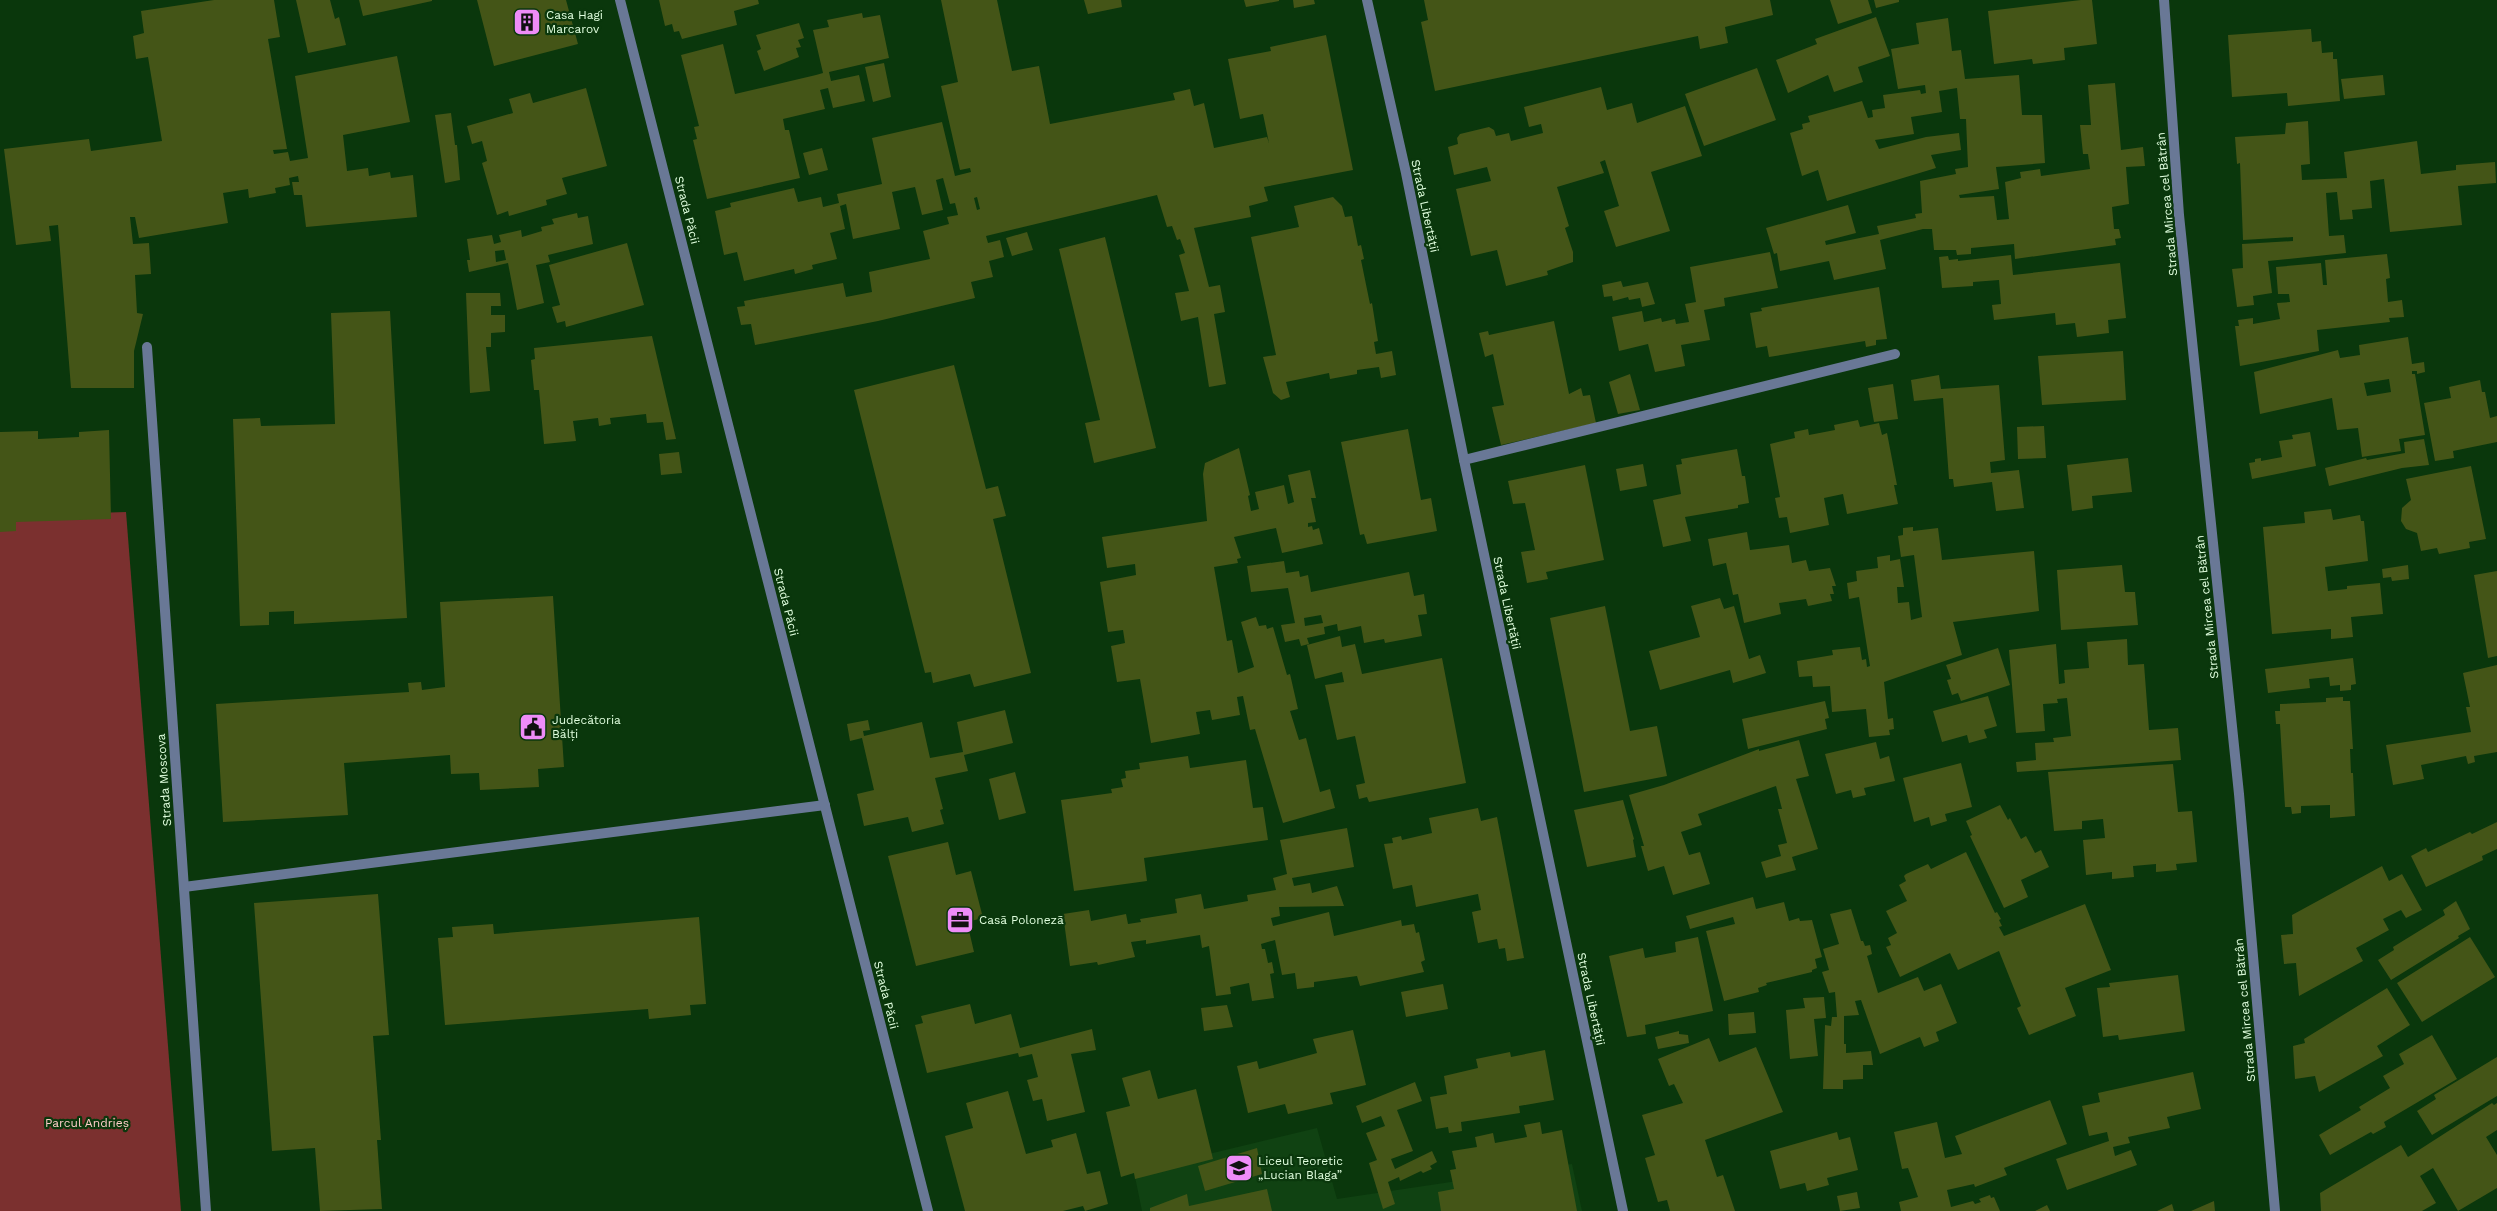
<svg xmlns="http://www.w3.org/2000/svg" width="2497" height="1211" viewBox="0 0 2497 1211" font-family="'Work Sans',sans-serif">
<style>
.built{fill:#104212}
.green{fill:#7b302f}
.building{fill:#445517;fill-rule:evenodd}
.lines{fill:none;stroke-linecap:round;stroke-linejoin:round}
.lane{stroke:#697896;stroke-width:10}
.street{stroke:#697896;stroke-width:10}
.labels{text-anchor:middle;stroke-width:4.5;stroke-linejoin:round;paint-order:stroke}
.poi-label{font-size:12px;fill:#e0fede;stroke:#0a370c;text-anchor:start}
.street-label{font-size:12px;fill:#e0fede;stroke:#0a370c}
.park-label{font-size:12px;fill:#fdccc8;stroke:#0a370c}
</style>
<rect width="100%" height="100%" fill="#0a370c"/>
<path class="built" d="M 1317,1128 L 1337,1199 L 1572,1164 L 1582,1211 L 1142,1211 L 1134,1172 Z"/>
<path class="green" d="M 126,512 L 181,1211 L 0,1211 L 0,516 Z"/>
<path class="building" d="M 214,0 L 274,0 L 280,37 L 268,39 L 287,149 L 273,150 L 274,154 L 288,152 L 290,161 L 308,158 L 295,76 L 397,56 L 410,122 L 343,135 L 347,171 L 368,168 L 369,176 L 390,172 L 391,178 L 413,175 L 417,217 L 306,227 L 302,195 L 294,195 L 292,182 L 299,182 L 298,176 L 289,178 L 290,185 L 275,188 L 276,193 L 249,198 L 248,189 L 223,193 L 228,223 L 139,238 L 135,217 L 130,217 L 133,244 L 149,243 L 151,274 L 135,275 L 137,313 L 143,314 L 134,351 L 134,388 L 71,388 L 58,225 L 49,226 L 51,241 L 16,245 L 4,149 L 89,139 L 91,151 L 162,141 L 148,57 L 136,59 L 133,36 L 144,33 L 141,11 Z
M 296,0 L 330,0 L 335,19 L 339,17 L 346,45 L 308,53 Z
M 359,0 L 432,0 L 432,1 L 363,16 Z
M 477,0 L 566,0 L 578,44 L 494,66 Z
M 659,0 L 758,0 L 759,4 L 734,11 L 737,25 L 682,39 L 679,31 L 674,32 L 672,24 L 665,26 Z
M 941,0 L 997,0 L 1012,71 L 1039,66 L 1050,124 L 1175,100 L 1173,93 L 1190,89 L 1194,106 L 1204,103 L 1214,148 L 1267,137 L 1269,143 L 1263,114 L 1240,119 L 1228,59 L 1271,51 L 1270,47 L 1326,35 L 1353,170 L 1264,187 L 1268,201 L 1249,206 L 1251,217 L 1194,228 L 1209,287 L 1220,285 L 1225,312 L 1214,314 L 1226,384 L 1209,387 L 1198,317 L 1181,321 L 1175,293 L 1189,291 L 1179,255 L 1185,253 L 1180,239 L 1177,240 L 1172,226 L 1167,227 L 1157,195 L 986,236 L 988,243 L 1000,240 L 1004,257 L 989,261 L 993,277 L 971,282 L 975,298 L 878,321 L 755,345 L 751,324 L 741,325 L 737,307 L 745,306 L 744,301 L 843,283 L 846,297 L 872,292 L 869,272 L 930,259 L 923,231 L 949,224 L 947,217 L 958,215 L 955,203 L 950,204 L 943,178 L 936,180 L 943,210 L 922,215 L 915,187 L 892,192 L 900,229 L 853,239 L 846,204 L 840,206 L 845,229 L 830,233 L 837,259 L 812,265 L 813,269 L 795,274 L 794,269 L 744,281 L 737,252 L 724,255 L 715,211 L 731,207 L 730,203 L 794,188 L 798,202 L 821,197 L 823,207 L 839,203 L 837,194 L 882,184 L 872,138 L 942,122 L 955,176 L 971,172 L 970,168 L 960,170 L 941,86 L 958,82 ZM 977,197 L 980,209 L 977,210 L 974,198 Z
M 1084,0 L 1121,0 L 1122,7 L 1088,14 Z
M 1244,0 L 1279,0 L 1279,1 L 1246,7 Z
M 1293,0 L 1314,0 L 1315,4 L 1294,8 Z
M 1424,0 L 1770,0 L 1773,15 L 1725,27 L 1728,43 L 1700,49 L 1698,36 L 1435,91 L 1421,22 L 1428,20 Z
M 1830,0 L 1868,0 L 1872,13 L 1838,24 Z
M 1874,0 L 1899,0 L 1899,2 L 1876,8 Z
M 2081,0 L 2092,0 L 2097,44 L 2064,48 L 2065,60 L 2033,64 L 2032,59 L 1994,64 L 1988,11 Z
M 862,13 L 863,18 L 880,15 L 889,58 L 829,72 L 831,81 L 859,75 L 865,101 L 833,108 L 828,88 L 820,90 L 825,109 L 783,119 L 785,130 L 789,130 L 800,178 L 707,199 L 693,140 L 697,139 L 694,127 L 699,126 L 681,55 L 723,44 L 735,94 L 816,75 L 823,73 L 813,30 L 829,27 L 827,20 Z
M 1876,17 L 1890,56 L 1858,67 L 1863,82 L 1834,92 L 1828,75 L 1788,93 L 1776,60 L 1817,44 L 1815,39 Z
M 1948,18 L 1952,51 L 1961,50 L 1965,79 L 2019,75 L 2022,115 L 2042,115 L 2045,163 L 1996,167 L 1999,189 L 1959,195 L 1960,198 L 1994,196 L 1997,220 L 2009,219 L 2005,182 L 2021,178 L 2020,172 L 2040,169 L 2041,176 L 2090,169 L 2088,154 L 2083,154 L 2080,125 L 2091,125 L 2088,85 L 2115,83 L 2121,150 L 2143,147 L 2145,166 L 2126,167 L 2129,204 L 2112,207 L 2114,229 L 2119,229 L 2121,238 L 2115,239 L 2116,245 L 2015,259 L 2014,244 L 1971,248 L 1971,254 L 1957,255 L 1956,250 L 1934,250 L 1932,229 L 1923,229 L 1880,240 L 1886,269 L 1834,280 L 1829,261 L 1780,271 L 1777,253 L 1774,254 L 1766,228 L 1848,205 L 1856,233 L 1825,241 L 1826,245 L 1879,234 L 1877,226 L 1916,218 L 1915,214 L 1922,213 L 1920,181 L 1956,174 L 1955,169 L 1968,167 L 1966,119 L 1960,119 L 1957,88 L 1939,91 L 1942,112 L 1911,117 L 1914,134 L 1875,140 L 1879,149 L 1926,137 L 1959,133 L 1961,150 L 1931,155 L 1936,168 L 1827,201 L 1818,170 L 1802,176 L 1790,133 L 1803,129 L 1802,124 L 1810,122 L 1808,116 L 1862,101 L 1868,118 L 1873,117 L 1872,110 L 1885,108 L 1883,95 L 1920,90 L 1921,94 L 1926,93 L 1925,85 L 1898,89 L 1891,49 L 1919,44 L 1916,23 Z
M 799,23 L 804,38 L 798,40 L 801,47 L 796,48 L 799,57 L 764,71 L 757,51 L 761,49 L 756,35 Z
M 2311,29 L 2312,42 L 2321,41 L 2322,53 L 2333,52 L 2333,59 L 2337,59 L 2340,101 L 2288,106 L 2287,93 L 2232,97 L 2228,35 Z
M 884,63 L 891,97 L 873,102 L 865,67 Z
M 1757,68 L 1776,120 L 1704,146 L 1685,94 Z
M 2383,75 L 2385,95 L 2344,99 L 2341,79 Z
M 1601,87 L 1607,110 L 1632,103 L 1637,123 L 1685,106 L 1702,156 L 1651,172 L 1670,231 L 1616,247 L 1604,211 L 1619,206 L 1605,160 L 1600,162 L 1604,173 L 1557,187 L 1569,226 L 1565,228 L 1573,252 L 1573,262 L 1547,271 L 1548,275 L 1506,286 L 1497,250 L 1471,256 L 1456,189 L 1491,181 L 1487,167 L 1454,175 L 1448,147 L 1458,144 L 1457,138 L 1460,134 L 1489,127 L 1494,130 L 1496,136 L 1509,133 L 1511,141 L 1543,133 L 1541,124 L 1529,127 L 1524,107 Z
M 586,88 L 607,166 L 562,178 L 567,194 L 546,200 L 547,205 L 509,216 L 508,211 L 497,215 L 482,163 L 487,161 L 482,141 L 472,144 L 467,126 L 513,113 L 509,99 L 530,93 L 533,103 Z
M 451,113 L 455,145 L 457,145 L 460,180 L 445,183 L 435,115 Z
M 2308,121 L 2310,164 L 2301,165 L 2302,180 L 2347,178 L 2344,152 L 2417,141 L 2421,174 L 2456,170 L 2456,165 L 2495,162 L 2496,183 L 2458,186 L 2462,225 L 2390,232 L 2384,179 L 2370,181 L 2372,208 L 2352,210 L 2353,219 L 2340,220 L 2337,192 L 2326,193 L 2329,236 L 2344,235 L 2346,253 L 2268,261 L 2272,293 L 2253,296 L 2254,305 L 2237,307 L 2232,269 L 2243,268 L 2242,244 L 2293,241 L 2293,237 L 2243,240 L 2240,163 L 2237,164 L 2235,137 L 2285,134 L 2286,123 Z
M 822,148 L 828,170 L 809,175 L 803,153 Z
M 1333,197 L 1342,206 L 1345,217 L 1352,216 L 1358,246 L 1361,245 L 1364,259 L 1361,260 L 1370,304 L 1372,303 L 1378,341 L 1374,342 L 1376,354 L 1392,351 L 1396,375 L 1381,378 L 1379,367 L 1357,370 L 1357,374 L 1330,379 L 1329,373 L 1286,382 L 1290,397 L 1281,400 L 1273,393 L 1263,357 L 1276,355 L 1251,237 L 1299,227 L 1294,206 Z
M 577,213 L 578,218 L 588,216 L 593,244 L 548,255 L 550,262 L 536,265 L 544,303 L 517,310 L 508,263 L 469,272 L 467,260 L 470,260 L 467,239 L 492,235 L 494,244 L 501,242 L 499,235 L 521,230 L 522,237 L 542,231 L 541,227 L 554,224 L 552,219 ZM 504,250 L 506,260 L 496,262 L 495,251 Z
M 1027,232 L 1033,250 L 1012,256 L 1006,238 Z
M 1105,237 L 1156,448 L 1094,463 L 1085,423 L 1100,420 L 1059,249 Z
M 627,243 L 644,305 L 566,327 L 565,321 L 557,323 L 552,307 L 560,305 L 549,265 Z
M 1770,252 L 1778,288 L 1724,298 L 1725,306 L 1704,310 L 1710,340 L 1681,345 L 1685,366 L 1655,372 L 1648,344 L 1619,351 L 1612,317 L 1642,311 L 1644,322 L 1661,318 L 1662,322 L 1675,319 L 1676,324 L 1689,322 L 1685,304 L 1696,302 L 1690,267 Z
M 2387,254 L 2390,278 L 2386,279 L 2388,302 L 2402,300 L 2404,317 L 2389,318 L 2390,322 L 2317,330 L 2319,351 L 2240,366 L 2235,326 L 2239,326 L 2238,320 L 2253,318 L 2253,324 L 2280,319 L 2277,303 L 2290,302 L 2289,294 L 2278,294 L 2276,267 L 2321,263 L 2323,285 L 2327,285 L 2325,260 Z
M 2011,255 L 2013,275 L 2120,263 L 2126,318 L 2108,320 L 2109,333 L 2077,337 L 2075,323 L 2056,325 L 2055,313 L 1994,320 L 1992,305 L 2001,304 L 1999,280 L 1973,282 L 1973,286 L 1942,288 L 1939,257 L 1948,256 L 1949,260 L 1958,259 L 1958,261 Z
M 1621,281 L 1623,287 L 1648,282 L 1655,304 L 1642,307 L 1640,298 L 1629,300 L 1628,297 L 1613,301 L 1612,296 L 1604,297 L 1602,285 Z
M 1879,287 L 1887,339 L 1876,340 L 1876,345 L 1866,347 L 1865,341 L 1769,357 L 1767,346 L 1756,348 L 1750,313 L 1762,311 L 1761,308 Z
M 466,293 L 500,293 L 501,306 L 491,306 L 491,315 L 505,315 L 505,332 L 491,333 L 491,347 L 486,347 L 490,391 L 470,393 Z
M 390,311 L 407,618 L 294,624 L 294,611 L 269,612 L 269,625 L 240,626 L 233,419 L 260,418 L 261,426 L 335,424 L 331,313 Z
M 1554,321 L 1569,394 L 1581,388 L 1583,396 L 1590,395 L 1596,423 L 1501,445 L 1492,407 L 1504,405 L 1493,354 L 1485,357 L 1479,333 L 1488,331 L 1489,335 Z
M 652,336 L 676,439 L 666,440 L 663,422 L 647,423 L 646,414 L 610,418 L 611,424 L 599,426 L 598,418 L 573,421 L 576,441 L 544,444 L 539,390 L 534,390 L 531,360 L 535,359 L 534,348 Z
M 2408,337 L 2412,364 L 2424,362 L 2425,372 L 2417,374 L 2417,371 L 2412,371 L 2412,374 L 2415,374 L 2425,435 L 2399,439 L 2401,451 L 2362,457 L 2358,428 L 2337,430 L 2332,398 L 2260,414 L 2254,372 L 2338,350 L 2340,358 L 2360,355 L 2359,345 ZM 2389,379 L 2391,392 L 2367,396 L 2364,383 Z
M 2123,351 L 2126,400 L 2042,405 L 2038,356 Z
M 954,365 L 986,489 L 998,486 L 1006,516 L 993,519 L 1031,673 L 974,687 L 970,674 L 933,683 L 931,672 L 925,673 L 854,390 Z
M 1630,374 L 1640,410 L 1618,414 L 1609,382 Z
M 1939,375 L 1941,389 L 1999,385 L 2005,460 L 1990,462 L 1991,473 L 2019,470 L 2024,508 L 1996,511 L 1992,482 L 1954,487 L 1953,479 L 1949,479 L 1943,398 L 1914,401 L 1911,380 Z
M 2480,380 L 2482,392 L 2485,392 L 2490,418 L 2497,416 L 2497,442 L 2453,451 L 2454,458 L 2435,461 L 2424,403 L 2451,398 L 2449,387 Z
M 1893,384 L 1898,419 L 1874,422 L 1868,388 Z
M 1858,420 L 1860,427 L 1879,423 L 1882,435 L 1887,433 L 1897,485 L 1894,485 L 1898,504 L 1847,514 L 1843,494 L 1824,498 L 1829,525 L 1790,533 L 1787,517 L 1779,518 L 1775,498 L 1780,497 L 1770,444 L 1795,438 L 1794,432 L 1808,429 L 1809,435 L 1835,430 L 1834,425 Z
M 2044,426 L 2046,458 L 2018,459 L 2017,427 Z
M 1408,429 L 1421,500 L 1431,498 L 1437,531 L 1367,544 L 1364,534 L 1360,535 L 1341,442 Z
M 109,430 L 111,519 L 16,522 L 16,531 L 0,532 L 0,432 L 38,431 L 38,439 L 79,437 L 79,432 Z
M 2310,432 L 2316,466 L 2252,479 L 2249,463 L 2255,462 L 2255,459 L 2261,458 L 2261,461 L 2282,457 L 2279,441 L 2293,439 L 2292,435 Z
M 2424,439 L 2429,465 L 2402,468 L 2329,486 L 2325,468 L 2366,458 L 2367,460 L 2405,453 L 2404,442 Z
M 1239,448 L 1250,495 L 1248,496 L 1251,511 L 1259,509 L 1255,492 L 1284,485 L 1288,504 L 1294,502 L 1288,475 L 1310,470 L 1316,498 L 1311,498 L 1316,522 L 1308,523 L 1308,527 L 1312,526 L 1313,530 L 1319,528 L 1323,544 L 1282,553 L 1276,528 L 1234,537 L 1241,558 L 1237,559 L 1238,563 L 1214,567 L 1227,641 L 1232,640 L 1238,673 L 1254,667 L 1241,622 L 1256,617 L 1259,626 L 1266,625 L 1267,629 L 1273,627 L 1287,675 L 1290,674 L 1298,709 L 1290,711 L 1299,740 L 1306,738 L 1320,792 L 1330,789 L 1335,808 L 1283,823 L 1255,729 L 1250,730 L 1243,696 L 1237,697 L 1240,715 L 1212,720 L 1210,710 L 1196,712 L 1200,734 L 1151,743 L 1140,679 L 1117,682 L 1111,646 L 1125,643 L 1123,630 L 1108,632 L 1100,582 L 1136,575 L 1135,564 L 1107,568 L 1102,537 L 1207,521 L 1203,474 L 1205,463 Z
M 1737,449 L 1742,476 L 1745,476 L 1749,503 L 1738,505 L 1738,508 L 1685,517 L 1691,541 L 1663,547 L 1653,500 L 1681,494 L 1676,465 L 1682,464 L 1681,459 Z
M 679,452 L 682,473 L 661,475 L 659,454 Z
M 2128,458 L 2132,492 L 2092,496 L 2093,508 L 2072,511 L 2067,465 Z
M 1643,464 L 1647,486 L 1620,491 L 1616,469 Z
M 1585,465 L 1604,560 L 1546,572 L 1548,579 L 1527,583 L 1521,552 L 1535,550 L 1525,503 L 1513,504 L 1508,481 Z
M 2471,466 L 2486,539 L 2469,542 L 2470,548 L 2439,554 L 2437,548 L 2421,551 L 2417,533 L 2406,529 L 2401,521 L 2402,508 L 2411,500 L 2406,479 Z
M 2331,509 L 2333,520 L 2360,515 L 2361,521 L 2364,521 L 2368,561 L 2325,567 L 2328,591 L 2347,589 L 2347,586 L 2380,583 L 2383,614 L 2351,617 L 2353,637 L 2331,639 L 2331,629 L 2272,634 L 2263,527 L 2305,523 L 2304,512 Z
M 1913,527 L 1913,531 L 1938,528 L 1942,560 L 2034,551 L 2039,611 L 1953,622 L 1962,655 L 1884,682 L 1888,719 L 1893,718 L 1894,729 L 1889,730 L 1890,735 L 1869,737 L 1866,709 L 1832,712 L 1830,686 L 1813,687 L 1812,676 L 1799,677 L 1797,661 L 1833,655 L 1832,650 L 1860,647 L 1862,660 L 1866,659 L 1867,667 L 1870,666 L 1859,597 L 1849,599 L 1847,583 L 1857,581 L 1856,571 L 1878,568 L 1877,557 L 1890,555 L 1890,561 L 1900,559 L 1904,587 L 1897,587 L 1898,603 L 1909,602 L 1911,620 L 1922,617 L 1914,555 L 1901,557 L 1898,536 L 1903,535 L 1903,528 Z
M 1747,532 L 1750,550 L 1789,545 L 1792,563 L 1806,560 L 1809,571 L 1830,568 L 1836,586 L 1832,586 L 1834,594 L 1830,594 L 1832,601 L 1808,606 L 1806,599 L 1779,603 L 1781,614 L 1744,623 L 1738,594 L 1733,595 L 1726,563 L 1713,566 L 1708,539 Z
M 1284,561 L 1286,573 L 1299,571 L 1300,577 L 1308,575 L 1311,592 L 1409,572 L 1414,596 L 1424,594 L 1427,614 L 1418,615 L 1422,636 L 1385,643 L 1384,639 L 1364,643 L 1361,626 L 1338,631 L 1337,624 L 1324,627 L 1325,634 L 1307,638 L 1309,644 L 1301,646 L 1299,639 L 1285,642 L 1281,625 L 1295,623 L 1288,588 L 1251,592 L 1247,566 ZM 1321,615 L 1323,623 L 1305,626 L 1304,618 Z
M 2122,565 L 2125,592 L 2135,592 L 2138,625 L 2061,630 L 2057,570 Z
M 2408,565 L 2409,579 L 2392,581 L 2391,577 L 2383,578 L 2382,569 Z
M 2497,571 L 2497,656 L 2488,658 L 2474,575 Z
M 553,596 L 564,767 L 538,769 L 539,787 L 480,790 L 479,773 L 451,774 L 450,755 L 344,763 L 348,815 L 223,822 L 216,704 L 409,692 L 408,683 L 421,682 L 422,690 L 445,687 L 440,602 Z
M 1720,598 L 1724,609 L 1734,606 L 1749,659 L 1760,655 L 1766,673 L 1733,683 L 1730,670 L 1660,690 L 1649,651 L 1700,637 L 1691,606 Z
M 1605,606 L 1630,731 L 1657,726 L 1667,776 L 1584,792 L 1550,618 Z
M 1340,636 L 1342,647 L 1355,644 L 1362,674 L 1442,658 L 1466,783 L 1369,802 L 1367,797 L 1359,799 L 1356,785 L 1365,783 L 1355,736 L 1337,740 L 1325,685 L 1344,682 L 1342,672 L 1315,679 L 1307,645 Z
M 2127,639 L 2128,665 L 2144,664 L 2149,730 L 2178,728 L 2181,760 L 2017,772 L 2016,762 L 2036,760 L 2035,743 L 2054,742 L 2053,738 L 2071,736 L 2067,698 L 2057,699 L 2058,703 L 2043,704 L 2045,731 L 2016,733 L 2009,650 L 2056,644 L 2059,684 L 2065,683 L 2064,670 L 2089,668 L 2087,642 Z
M 1998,648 L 2010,685 L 1961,701 L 1958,693 L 1952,695 L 1947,680 L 1951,679 L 1946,665 Z
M 2353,658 L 2356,684 L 2351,685 L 2351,690 L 2340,691 L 2340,685 L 2330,686 L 2329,677 L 2309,679 L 2310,688 L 2268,693 L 2265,669 Z
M 2497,665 L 2497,752 L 2474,756 L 2475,762 L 2468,764 L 2466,756 L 2421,765 L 2424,779 L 2393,785 L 2386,745 L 2471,732 L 2466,707 L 2470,707 L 2463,673 Z
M 1988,696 L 1997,726 L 1984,730 L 1987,738 L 1969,743 L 1967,735 L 1942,742 L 1933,711 Z
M 2343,697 L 2343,701 L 2350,701 L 2353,749 L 2350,749 L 2351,773 L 2353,773 L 2355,816 L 2330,818 L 2330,805 L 2301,806 L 2301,813 L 2292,814 L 2291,807 L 2285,807 L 2280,724 L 2276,724 L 2275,711 L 2280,711 L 2280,704 L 2326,702 L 2326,698 Z
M 1825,701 L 1829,718 L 1825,719 L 1827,729 L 1748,749 L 1742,719 Z
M 1005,710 L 1013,743 L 964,755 L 968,771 L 935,778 L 943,809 L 940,810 L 944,824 L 912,832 L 908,817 L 864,826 L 857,794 L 874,790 L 862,738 L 850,741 L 847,724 L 868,720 L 870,730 L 863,731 L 864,736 L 922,722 L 930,758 L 963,752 L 957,722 Z
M 1799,740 L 1809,776 L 1796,779 L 1818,849 L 1792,857 L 1796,870 L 1766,878 L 1761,862 L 1781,856 L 1778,845 L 1787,843 L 1778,809 L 1782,809 L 1776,786 L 1773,787 L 1698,814 L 1702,825 L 1681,832 L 1689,855 L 1700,852 L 1710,884 L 1673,895 L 1664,866 L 1648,871 L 1641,846 L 1644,846 L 1629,795 L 1664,785 L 1759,749 L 1759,751 Z
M 1876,742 L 1880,759 L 1889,756 L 1895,781 L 1864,788 L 1866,795 L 1853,798 L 1851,790 L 1836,794 L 1825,754 Z
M 1188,756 L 1190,768 L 1246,760 L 1253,808 L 1263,807 L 1268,840 L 1144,858 L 1147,881 L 1074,891 L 1061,800 L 1112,793 L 1111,789 L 1123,787 L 1121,779 L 1126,778 L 1125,771 L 1140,769 L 1139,763 Z
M 1961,763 L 1972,807 L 1945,814 L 1947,821 L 1931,826 L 1929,817 L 1914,822 L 1903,778 Z
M 2173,764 L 2178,812 L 2192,811 L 2197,862 L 2176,864 L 2177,870 L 2156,872 L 2156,864 L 2133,866 L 2134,877 L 2112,879 L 2112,872 L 2086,875 L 2083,840 L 2105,838 L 2103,819 L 2082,821 L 2082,829 L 2054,831 L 2048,772 Z
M 1015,772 L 1026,813 L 999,820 L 989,779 Z
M 1623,800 L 1634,839 L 1633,840 L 1636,857 L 1587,867 L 1574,810 Z
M 2000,805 L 2008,820 L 2010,818 L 2021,839 L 2026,836 L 2035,853 L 2041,850 L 2049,867 L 2021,880 L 2028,897 L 2004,908 L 1970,836 L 1972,835 L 1966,821 Z
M 1478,808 L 1481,821 L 1497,817 L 1524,958 L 1507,961 L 1505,948 L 1499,949 L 1497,939 L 1478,943 L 1472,912 L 1481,910 L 1478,894 L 1416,907 L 1412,885 L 1393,889 L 1384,844 L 1393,843 L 1392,838 L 1401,836 L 1402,840 L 1432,833 L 1429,818 Z
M 2497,822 L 2497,849 L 2482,856 L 2483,860 L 2426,887 L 2411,856 L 2426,848 L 2428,852 L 2470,832 L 2472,834 Z
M 1347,828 L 1354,867 L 1292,878 L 1294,886 L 1310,883 L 1312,893 L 1337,886 L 1344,906 L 1279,907 L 1280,916 L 1271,918 L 1273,926 L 1329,912 L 1334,936 L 1401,920 L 1402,926 L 1414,924 L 1416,933 L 1419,932 L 1425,960 L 1421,962 L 1424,972 L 1360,986 L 1357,976 L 1314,982 L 1314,987 L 1297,989 L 1295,973 L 1282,975 L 1275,940 L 1261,944 L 1262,949 L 1265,949 L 1268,963 L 1272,962 L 1274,973 L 1270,974 L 1274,998 L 1252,1001 L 1249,983 L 1230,987 L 1231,994 L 1216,996 L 1209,946 L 1202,948 L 1200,935 L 1146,944 L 1146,940 L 1131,942 L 1135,957 L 1098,965 L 1097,962 L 1070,966 L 1063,914 L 1089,910 L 1091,921 L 1126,914 L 1128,924 L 1141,922 L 1140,919 L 1177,913 L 1175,899 L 1201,894 L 1204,909 L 1248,901 L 1247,895 L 1276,890 L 1273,878 L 1287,874 L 1280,840 Z
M 948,842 L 956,875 L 971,871 L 983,918 L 967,922 L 974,952 L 916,966 L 888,856 Z
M 1966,852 L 1995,913 L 1997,912 L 2001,919 L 1999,920 L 2002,926 L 1999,927 L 2004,936 L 2085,904 L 2111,970 L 2065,988 L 2076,1016 L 2029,1035 L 2017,1008 L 2021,1006 L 1999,951 L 1958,970 L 1950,953 L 1900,977 L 1886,947 L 1891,945 L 1888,938 L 1897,933 L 1886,911 L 1907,901 L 1899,885 L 1906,881 L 1904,876 L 1906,874 L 1928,864 L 1931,869 Z
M 2382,866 L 2389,881 L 2402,874 L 2422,910 L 2406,918 L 2401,910 L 2383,919 L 2389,930 L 2356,948 L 2363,961 L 2299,996 L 2296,963 L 2284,964 L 2281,935 L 2293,934 L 2292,915 Z
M 378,894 L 389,1035 L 373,1036 L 381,1140 L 377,1140 L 382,1209 L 320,1211 L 315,1148 L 272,1151 L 254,903 Z
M 1753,897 L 1756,909 L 1784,902 L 1789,921 L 1799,918 L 1800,921 L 1812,920 L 1822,957 L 1815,959 L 1817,968 L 1812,970 L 1812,972 L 1766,983 L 1767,985 L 1758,988 L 1759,992 L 1724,1001 L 1706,931 L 1735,924 L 1733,917 L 1690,929 L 1686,916 Z
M 2456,901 L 2470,929 L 2458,936 L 2459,938 L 2391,980 L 2378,960 L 2394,950 L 2393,947 L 2445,915 L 2443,910 Z
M 1851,909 L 1861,941 L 1863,941 L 1865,946 L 1870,945 L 1872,954 L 1867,956 L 1878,993 L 1918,977 L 1924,991 L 1941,984 L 1957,1023 L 1936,1032 L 1939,1041 L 1924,1047 L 1920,1037 L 1880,1054 L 1861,1000 L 1855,1001 L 1859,1015 L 1844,1016 L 1844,1044 L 1846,1044 L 1846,1053 L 1871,1051 L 1873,1065 L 1863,1065 L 1863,1079 L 1843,1080 L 1843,1089 L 1823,1089 L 1825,1025 L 1831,1026 L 1832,1017 L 1837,1017 L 1835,992 L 1829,993 L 1822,972 L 1829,970 L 1823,949 L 1839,944 L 1830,914 Z
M 699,917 L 706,1004 L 690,1005 L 691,1015 L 649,1019 L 648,1009 L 445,1025 L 438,938 L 453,937 L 452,927 L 493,924 L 494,934 Z
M 1698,937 L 1713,1011 L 1645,1025 L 1646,1034 L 1627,1037 L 1609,956 L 1643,948 L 1645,958 L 1676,952 L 1675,942 Z
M 2470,937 L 2495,977 L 2422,1022 L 2397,983 Z
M 2178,975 L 2185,1031 L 2119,1040 L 2118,1035 L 2103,1037 L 2097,988 L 2110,987 L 2109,983 Z
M 1443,984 L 1448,1009 L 1406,1017 L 1401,992 Z
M 2387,988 L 2410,1025 L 2377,1046 L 2383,1056 L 2319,1092 L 2315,1076 L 2295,1079 L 2293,1046 L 2305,1043 L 2304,1039 Z
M 1824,997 L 1826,1018 L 1814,1019 L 1818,1056 L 1790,1059 L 1786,1010 L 1805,1008 L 1803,998 Z
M 970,1004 L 975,1024 L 1011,1014 L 1020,1048 L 1092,1029 L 1096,1050 L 1071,1054 L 1085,1112 L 1047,1121 L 1042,1099 L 1033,1101 L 1027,1080 L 1038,1077 L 1032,1054 L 1019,1057 L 1018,1053 L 927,1073 L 915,1025 L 923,1023 L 921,1016 Z
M 1227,1005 L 1233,1027 L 1204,1031 L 1201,1008 Z
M 1754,1012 L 1756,1033 L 1729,1035 L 1728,1014 Z
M 1353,1030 L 1366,1085 L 1330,1093 L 1333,1104 L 1288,1114 L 1285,1104 L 1248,1113 L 1237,1066 L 1257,1061 L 1259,1069 L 1317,1053 L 1313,1039 Z
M 1679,1031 L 1679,1034 L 1688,1035 L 1689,1043 L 1658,1049 L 1655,1037 Z
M 2432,1035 L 2457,1079 L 2384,1122 L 2386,1127 L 2373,1134 L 2371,1132 L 2330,1155 L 2319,1135 L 2361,1110 L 2359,1107 L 2390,1088 L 2383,1076 L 2404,1064 L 2399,1054 Z
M 1709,1038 L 1719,1062 L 1756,1047 L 1783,1112 L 1705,1140 L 1717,1177 L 1723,1175 L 1735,1211 L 1670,1211 L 1667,1200 L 1658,1202 L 1645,1158 L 1655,1155 L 1642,1115 L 1683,1103 L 1674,1084 L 1669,1086 L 1658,1059 Z
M 1545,1050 L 1554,1100 L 1519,1106 L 1520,1113 L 1461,1122 L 1462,1131 L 1449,1133 L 1448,1127 L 1436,1129 L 1430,1097 L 1447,1094 L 1444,1076 L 1478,1068 L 1476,1059 L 1510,1052 L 1511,1057 Z
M 2497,1057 L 2497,1096 L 2432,1135 L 2417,1111 L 2436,1099 L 2434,1095 Z
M 1150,1070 L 1158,1099 L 1196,1089 L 1213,1159 L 1135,1179 L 1134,1173 L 1121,1177 L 1106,1112 L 1130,1106 L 1122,1078 Z
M 2193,1072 L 2201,1109 L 2167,1117 L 2170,1128 L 2128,1137 L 2130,1143 L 2113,1147 L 2115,1156 L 2131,1150 L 2137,1165 L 2067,1190 L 2056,1159 L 2109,1141 L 2107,1132 L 2089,1136 L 2082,1106 L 2100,1102 L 2098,1093 Z
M 1415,1082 L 1422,1101 L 1397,1110 L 1413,1151 L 1391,1159 L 1395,1169 L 1432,1151 L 1437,1162 L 1430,1166 L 1432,1169 L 1423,1173 L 1421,1171 L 1400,1181 L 1399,1177 L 1388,1182 L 1395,1204 L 1383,1209 L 1369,1163 L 1377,1160 L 1366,1133 L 1385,1126 L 1381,1116 L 1362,1123 L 1356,1106 Z
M 1008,1091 L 1026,1154 L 1053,1147 L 1051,1140 L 1076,1133 L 1087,1174 L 1100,1171 L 1108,1204 L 1085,1211 L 1083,1206 L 1063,1211 L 965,1211 L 945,1136 L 973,1128 L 966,1103 Z
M 2050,1100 L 2067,1144 L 2004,1168 L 2007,1175 L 1975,1187 L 1974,1184 L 1947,1190 L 1951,1207 L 1973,1201 L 1975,1204 L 1981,1202 L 1979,1199 L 1990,1195 L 1991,1198 L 1994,1197 L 2000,1211 L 1901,1211 L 1899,1202 L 1918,1197 L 1908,1168 L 1902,1169 L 1894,1132 L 1937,1122 L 1945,1158 L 1962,1154 L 1955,1136 Z
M 2492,1103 L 2494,1105 L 2497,1103 L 2497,1130 L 2486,1137 L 2497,1155 L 2497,1188 L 2458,1211 L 2433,1168 L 2420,1176 L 2436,1203 L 2422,1211 L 2321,1211 L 2320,1193 L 2401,1145 L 2408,1157 Z
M 1540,1122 L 1542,1134 L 1562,1130 L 1577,1211 L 1441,1211 L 1438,1192 L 1454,1189 L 1450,1170 L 1456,1169 L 1452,1151 L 1477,1147 L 1475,1137 L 1493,1133 L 1495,1143 L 1527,1137 L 1524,1125 Z
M 1837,1132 L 1839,1140 L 1850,1137 L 1858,1170 L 1827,1178 L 1829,1185 L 1807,1191 L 1805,1183 L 1780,1189 L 1770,1151 Z
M 1257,1148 L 1262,1174 L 1205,1191 L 1198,1166 Z
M 1267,1189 L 1272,1211 L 1150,1211 L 1150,1208 L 1187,1194 L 1189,1206 Z
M 1857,1192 L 1860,1208 L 1840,1211 L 1837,1196 Z
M 2214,1201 L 2215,1211 L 2191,1211 Z
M 2172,1204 L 2174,1211 L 2157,1211 Z
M 2047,1205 L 2050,1211 L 2035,1211 Z"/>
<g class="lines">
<path class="lane" d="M 1464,460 L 1895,354
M 184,887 L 825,805"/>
<path class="street" d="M 620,0 L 928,1211
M 1367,0 L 1406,173 L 1464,460 L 1623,1211
M 2164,0 L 2179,215 L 2239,794 L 2275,1211
M 147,347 L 206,1211"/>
</g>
<defs>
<g id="building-square" transform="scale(1.4375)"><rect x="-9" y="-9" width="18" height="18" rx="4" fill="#ee8cf8" stroke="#0a370c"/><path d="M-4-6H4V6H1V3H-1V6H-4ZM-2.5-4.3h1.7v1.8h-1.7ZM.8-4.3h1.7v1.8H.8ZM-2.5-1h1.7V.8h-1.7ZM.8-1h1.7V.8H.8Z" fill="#111"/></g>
<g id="civic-square" transform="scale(1.4375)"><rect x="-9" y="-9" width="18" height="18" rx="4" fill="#ee8cf8" stroke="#0a370c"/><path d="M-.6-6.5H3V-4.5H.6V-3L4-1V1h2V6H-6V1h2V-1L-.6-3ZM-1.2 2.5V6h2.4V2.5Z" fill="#111"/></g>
<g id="office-square" transform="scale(1.4375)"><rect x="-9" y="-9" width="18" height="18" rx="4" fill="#ee8cf8" stroke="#0a370c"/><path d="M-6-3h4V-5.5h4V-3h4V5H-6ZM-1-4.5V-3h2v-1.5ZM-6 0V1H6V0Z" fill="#111"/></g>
<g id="school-square" transform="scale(1.4375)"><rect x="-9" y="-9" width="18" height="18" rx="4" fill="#ee8cf8" stroke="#0a370c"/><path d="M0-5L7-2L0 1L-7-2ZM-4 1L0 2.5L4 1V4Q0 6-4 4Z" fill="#111"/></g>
</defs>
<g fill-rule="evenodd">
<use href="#building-square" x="527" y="22"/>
<use href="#civic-square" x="533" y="727"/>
<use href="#office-square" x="960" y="920"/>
<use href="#school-square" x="1239" y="1168"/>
</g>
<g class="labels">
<g class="poi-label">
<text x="546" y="19">Casa Hagi<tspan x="546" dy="14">Marcarov</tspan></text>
<text x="552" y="724">Judecătoria<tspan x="552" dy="14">Bălți</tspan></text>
<text x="979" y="924">Casā Polonezā</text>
<text x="1258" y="1165">Liceul Teoretic<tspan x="1258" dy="14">„Lucian Blaga”</tspan></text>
</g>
<g class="street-label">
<text transform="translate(2167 204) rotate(-95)" y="4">Strada Mircea cel Bătrân</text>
<text transform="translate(1425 206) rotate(78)" y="4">Strada Libertății</text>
<text transform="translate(687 210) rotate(76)" y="4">Strada Păcii</text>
<text transform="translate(786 602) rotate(76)" y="4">Strada Păcii</text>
<text transform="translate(1507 603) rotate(78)" y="4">Strada Libertății</text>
<text transform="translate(2207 607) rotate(-96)" y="4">Strada Mircea cel Bătrân</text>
<text transform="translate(164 780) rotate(-94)" y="4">Strada Moscova</text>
<text transform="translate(886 995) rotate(76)" y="4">Strada Păcii</text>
<text transform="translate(1591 999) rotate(78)" y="4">Strada Libertății</text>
<text transform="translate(2245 1010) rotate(-95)" y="4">Strada Mircea cel Bătrân</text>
</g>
<g class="park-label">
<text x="87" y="1127">Parcul Andrieș</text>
</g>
</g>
</svg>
